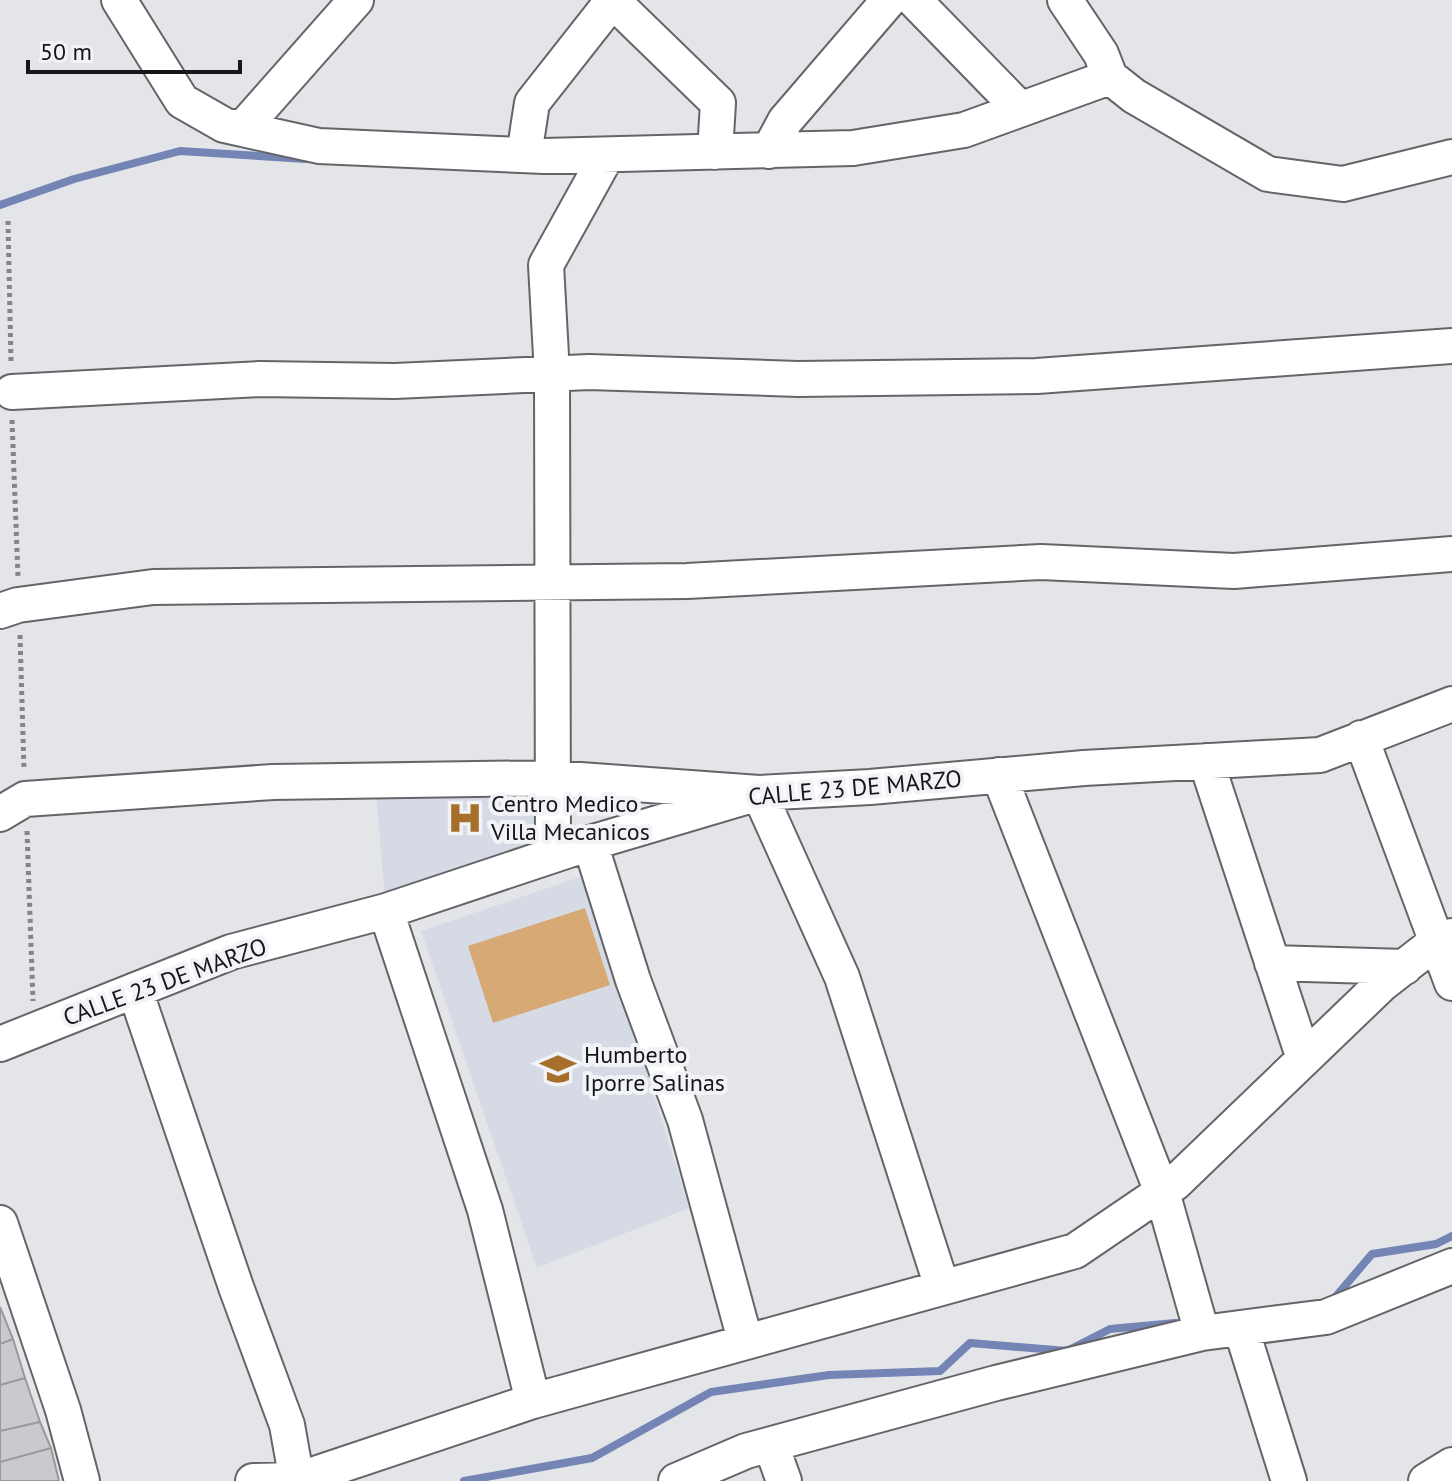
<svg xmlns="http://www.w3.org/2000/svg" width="1452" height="1481" viewBox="0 0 1452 1481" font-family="'PT Sans',sans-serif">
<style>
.built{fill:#d6dae5}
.green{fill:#d7aa75}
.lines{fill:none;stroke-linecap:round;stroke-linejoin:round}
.stream{stroke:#7384b5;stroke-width:8}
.building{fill:#c9cace;stroke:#98999d;stroke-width:2}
.minor-casing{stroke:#646568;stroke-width:38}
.path{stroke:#858588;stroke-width:5;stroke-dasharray:4 4;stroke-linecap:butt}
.minor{stroke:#fff;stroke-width:34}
.labels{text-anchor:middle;stroke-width:8;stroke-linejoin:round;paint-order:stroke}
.street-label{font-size:24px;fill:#171719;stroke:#f1f3f7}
.poi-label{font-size:24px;fill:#171719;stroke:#f1f3f7;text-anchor:start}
</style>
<rect width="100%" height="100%" fill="#e4e5e9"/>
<path class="built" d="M 553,778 L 553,855 L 386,911 L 375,781 Z
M 586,875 L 689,1208 L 537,1268 L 421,931 Z"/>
<path class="green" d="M 585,908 L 610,985 L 493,1023 L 468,946 Z"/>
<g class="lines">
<path class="stream" d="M 0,205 L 74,179 L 180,151 L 306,159
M 1332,1301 L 1372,1254 L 1436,1244 L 1452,1236
M 464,1481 L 592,1458 L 711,1392 L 829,1375 L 940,1371 L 970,1343 L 1067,1351 L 1110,1329 L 1175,1323"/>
</g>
<path class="building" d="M 0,1307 L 13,1339 L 0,1344 Z
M 13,1339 L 25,1378 L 0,1385 L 0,1344 Z
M 25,1378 L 40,1422 L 0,1431 L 0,1385 Z
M 40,1422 L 51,1448 L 0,1462 L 0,1431 Z
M 51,1448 L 59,1481 L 0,1481 L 0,1462 Z"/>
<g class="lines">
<g class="minor-casing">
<path id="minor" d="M 119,0 L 182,101 L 224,125 L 319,146 L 544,156 L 853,148 L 964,130 L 1110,77
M 612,0 L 718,103 L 715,152
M 914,0 L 1020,109
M 1065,0 L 1101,54 L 1110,77 L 1134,96 L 1268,174 L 1343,184 L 1452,157
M 242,129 L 356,0
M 769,151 L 785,121 L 889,0
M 524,155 L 532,103 L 613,0
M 12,392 L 260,379 L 395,381 L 589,372 L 798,379 L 1037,376 L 1452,346
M 0,611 L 18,605 L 153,587 L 687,581 L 1041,562 L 1234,571 L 1452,554
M 1361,738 L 1452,983
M 1206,761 L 1304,1059
M 999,775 L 1162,1192 L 1202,1333
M 0,814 L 25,799 L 273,782 L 553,778 L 759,793 L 842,977 L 942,1287
M 590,843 L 633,980 L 685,1120 L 745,1340
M 553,855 L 552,374 L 546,265 L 607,155
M 386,911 L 485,1210 L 533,1401
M 1272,963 L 1405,967
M 135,990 L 236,1287 L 287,1425 L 297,1481
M 0,1044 L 231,952 L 386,911 L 590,843 L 759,793 L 870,787 L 1084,768 L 1320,755 L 1452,704
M 0,1223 L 63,1410 L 82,1481
M 1241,1328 L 1289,1481
M 771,1445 L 784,1481
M 253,1481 L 297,1480 L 533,1401 L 1075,1251 L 1175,1183 L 1382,984 L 1436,942 L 1452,936
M 676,1481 L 746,1451 L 996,1383 L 1202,1333 L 1326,1317 L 1452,1266
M 1426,1481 L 1452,1465"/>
</g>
<path class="path" d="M 8,221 L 11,362
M 12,420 L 18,577
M 20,635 L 24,769
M 27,831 L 33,1001"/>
<use href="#minor" class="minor"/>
</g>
<defs>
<g id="hospital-bare" transform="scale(2.76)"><path d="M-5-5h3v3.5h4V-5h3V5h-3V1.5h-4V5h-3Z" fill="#a6702a" stroke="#f1f3f7" stroke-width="2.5" paint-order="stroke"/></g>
<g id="school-bare" transform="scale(2.76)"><path d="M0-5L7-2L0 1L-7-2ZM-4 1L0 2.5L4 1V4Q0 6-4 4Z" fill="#a6702a" stroke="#f1f3f7" stroke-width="2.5" paint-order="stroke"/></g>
</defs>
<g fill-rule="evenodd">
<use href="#hospital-bare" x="465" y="818"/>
<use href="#school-bare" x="558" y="1069"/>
</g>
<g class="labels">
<g class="street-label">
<text transform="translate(855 788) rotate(-5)" y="8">CALLE 23 DE MARZO</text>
<text transform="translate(165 982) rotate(-20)" y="8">CALLE 23 DE MARZO</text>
</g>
<g class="poi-label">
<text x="491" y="812">Centro Medico<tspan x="491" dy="28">Villa Mecanicos</tspan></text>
<text x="584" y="1063">Humberto<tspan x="584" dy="28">Iporre Salinas</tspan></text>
</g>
</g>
<path d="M28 60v12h212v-12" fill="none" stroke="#171719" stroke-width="4"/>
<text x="40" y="60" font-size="24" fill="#171719" stroke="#f1f3f7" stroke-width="6" paint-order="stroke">50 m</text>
</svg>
